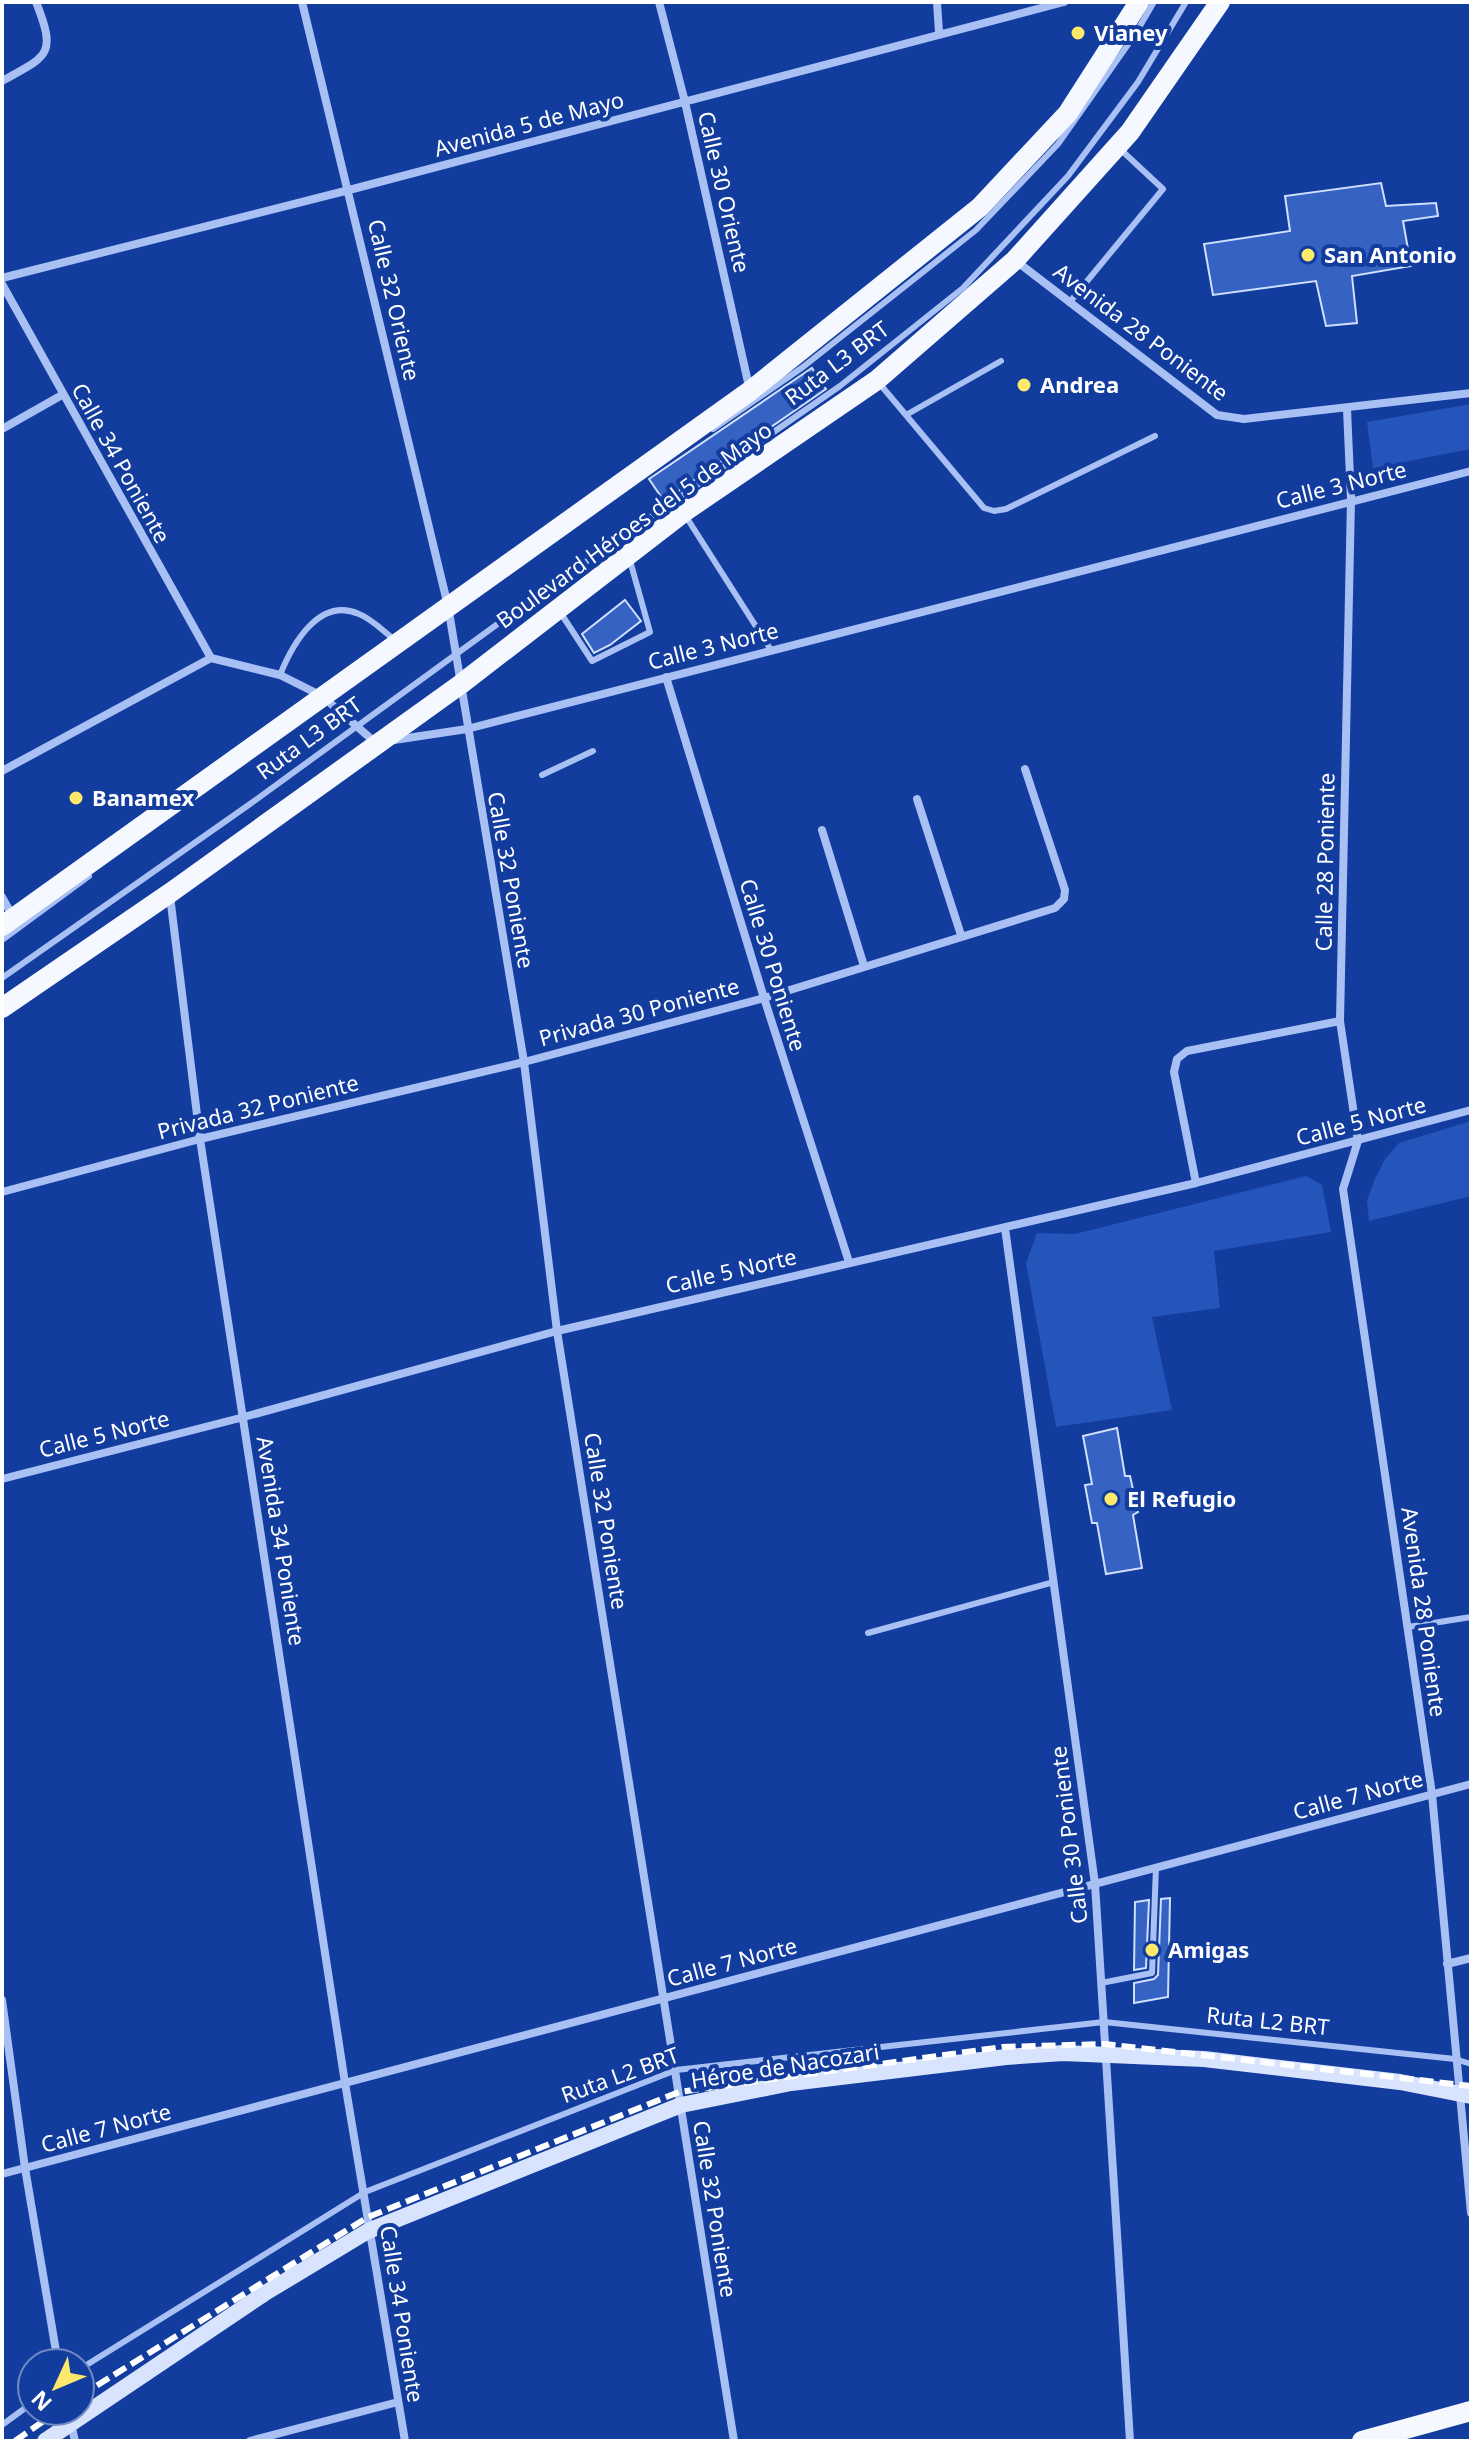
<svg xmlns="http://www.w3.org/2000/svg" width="1473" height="2443" viewBox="0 0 1473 2443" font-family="'Noto Sans',sans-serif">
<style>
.green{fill:#2554bb}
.building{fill:#3662c3;stroke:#d1dffe;stroke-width:2}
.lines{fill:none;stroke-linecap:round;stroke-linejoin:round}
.lane{stroke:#a8c0f4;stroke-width:6}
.street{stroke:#a8c0f4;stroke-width:8}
.secondary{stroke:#d8e3fd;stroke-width:16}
.primary{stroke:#f6f8ff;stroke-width:20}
.rail{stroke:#fff;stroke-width:6;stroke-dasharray:14 6;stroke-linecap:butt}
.poi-dot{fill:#ffe96c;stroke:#123c9d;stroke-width:3}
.labels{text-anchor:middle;stroke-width:8;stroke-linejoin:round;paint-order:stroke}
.poi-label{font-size:22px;font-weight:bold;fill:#fff;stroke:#123c9d;text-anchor:start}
.street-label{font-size:22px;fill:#fff;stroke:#123c9d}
</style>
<rect width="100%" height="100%" fill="#123c9d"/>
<path class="green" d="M 1471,404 L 1471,449 L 1373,468 L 1367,422 Z
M 1471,1121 L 1471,1196 L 1369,1221 L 1367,1201 L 1374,1181 L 1385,1159 L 1399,1143 Z
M 1306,1176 L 1322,1185 L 1331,1232 L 1214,1251 L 1220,1308 L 1152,1317 L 1172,1410 L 1056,1427 L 1026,1263 L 1037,1233 L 1075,1234 Z"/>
<path class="building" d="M 1381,183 L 1386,206 L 1436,203 L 1438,216 L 1403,221 L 1411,266 L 1352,276 L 1357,323 L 1326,326 L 1316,281 L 1213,295 L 1204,244 L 1290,231 L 1285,196 Z
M 812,368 L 826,389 L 664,501 L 649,479 Z
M 625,600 L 641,621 L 610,645 L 594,653 L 582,634 Z
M 1117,1428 L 1125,1476 L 1130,1476 L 1138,1512 L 1133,1515 L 1142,1568 L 1106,1574 L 1097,1523 L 1092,1523 L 1085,1485 L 1092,1484 L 1083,1436 Z
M 1170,1898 L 1168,1997 L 1134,2003 L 1134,1983 L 1154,1979 L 1158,1975 L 1161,1899 Z
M 1149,1900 L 1146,1968 L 1134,1970 L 1135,1902 Z"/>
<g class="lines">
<path class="lane" d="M 1069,303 L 1163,189 L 1120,149
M 879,383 L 984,508 L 994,511 L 1006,509 L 1155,436
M 906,415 L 1001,361
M 713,429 L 803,367 L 976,230 L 1058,144 L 1134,36 L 1154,2
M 685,515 L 771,650
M 560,612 L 592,661 L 650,632 L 629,557
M 280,675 C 292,645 319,596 359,614 C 372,619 384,632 395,640
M 542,775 L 593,751
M 2,940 L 89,876
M 2,978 L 250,804 L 528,602 L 840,386 L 963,288 L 1068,176 L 1138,82 L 1186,2
M 1408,1627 L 1471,1617
M 868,1633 L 1054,1582
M 1101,1983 L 1152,1973 L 1156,1867
M 80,2369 L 365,2192 L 676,2070 L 1104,2022 L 1455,2059 L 1471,2064
M 2,2425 L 32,2403"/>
<path class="street" d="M 302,2 L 448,606 L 524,1062 L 557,1331 L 734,2441
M 659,2 L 685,102 L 750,391
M 937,2 L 939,33
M 2,81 C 48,56 57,55 36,2
M 1016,261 L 1217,415 L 1244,419 L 1471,393
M 2,278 L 349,190 L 1064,2
M 2,284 L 211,658
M 1347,409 L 1351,500 L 1340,1021 L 1358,1141 L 1343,1189 L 1432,1794 L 1471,2213
M 2,429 L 62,395
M 666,677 L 764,998 L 849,1262
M 394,740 L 467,729 L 1471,471
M 2,771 L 211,658 L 280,675 L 322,696 L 376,743
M 917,799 L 961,935
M 822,830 L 864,966
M 170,896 L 200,1139 L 345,2083 L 405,2441
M 2,897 L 13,917
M 1196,1183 L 1174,1072 L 1177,1059 L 1187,1051 L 1340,1021
M 2,1192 L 200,1139 L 524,1062 L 764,998 L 1055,908 L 1064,899 L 1065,890 L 1025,769
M 1005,1228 L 1095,1884 L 1130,2441
M 2,1479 L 244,1417 L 557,1331 L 1196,1183 L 1471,1110
M 1447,1964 L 1471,1958
M 2,2000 L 25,2168 L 58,2363
M 2,2174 L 1471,1784
M 68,2411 L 75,2441
M 250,2441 L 398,2402"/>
<path class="secondary" d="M 45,2441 L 265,2293 L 368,2231 L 681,2105 L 791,2083 L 1006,2057 L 1063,2053 L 1204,2059 L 1400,2082 L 1471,2096"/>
<path class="primary" d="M 2,926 L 750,391 L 980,207 L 1068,113 L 1139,2
M 2,1008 L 170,893 L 461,684 L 684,512 L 877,380 L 1015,260 L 1130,132 L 1220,2
M 1362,2441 L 1471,2411"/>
<path class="rail" d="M 80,2396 L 368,2217 L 679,2092 L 1002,2047 L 1105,2044 L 1471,2086
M 15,2441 L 58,2411"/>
</g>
<g class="poi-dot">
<circle cx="1078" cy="33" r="8"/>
<circle cx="1308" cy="255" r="8"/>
<circle cx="1024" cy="385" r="8"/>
<circle cx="76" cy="798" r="8"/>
<circle cx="1111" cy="1499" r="8"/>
<circle cx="1152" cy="1950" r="8"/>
</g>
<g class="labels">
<g class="poi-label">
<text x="1094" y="41">Vianey</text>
<text x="1324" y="263">San Antonio</text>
<text x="1040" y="393">Andrea</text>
<text x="92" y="806">Banamex</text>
<text x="1127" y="1507">El Refugio</text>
<text x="1168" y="1958">Amigas</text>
</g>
<g class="street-label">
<text transform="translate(529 124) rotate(-15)" y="8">Avenida 5 de Mayo</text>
<text transform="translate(724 192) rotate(77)" y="8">Calle 30 Oriente</text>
<text transform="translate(394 300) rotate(77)" y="8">Calle 32 Oriente</text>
<text transform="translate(1141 332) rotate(37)" y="8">Avenida 28 Poniente</text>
<text transform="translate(837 363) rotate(-37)" y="8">Ruta L3 BRT</text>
<text transform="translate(121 463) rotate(61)" y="8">Calle 34 Poniente</text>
<text transform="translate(1341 485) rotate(-14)" y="8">Calle 3 Norte</text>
<text transform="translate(634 525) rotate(-36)" y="8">Boulevard Héroes del 5 de Mayo</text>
<text transform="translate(713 646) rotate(-14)" y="8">Calle 3 Norte</text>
<text transform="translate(309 738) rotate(-36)" y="8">Ruta L3 BRT</text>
<text transform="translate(1325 862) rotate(-89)" y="8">Calle 28 Poniente</text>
<text transform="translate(511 880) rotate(80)" y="8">Calle 32 Poniente</text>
<text transform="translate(773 965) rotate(73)" y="8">Calle 30 Poniente</text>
<text transform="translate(639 1012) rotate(-15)" y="8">Privada 30 Poniente</text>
<text transform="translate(258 1107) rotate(-14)" y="8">Privada 32 Poniente</text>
<text transform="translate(1361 1121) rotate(-15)" y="8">Calle 5 Norte</text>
<text transform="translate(731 1271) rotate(-13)" y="8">Calle 5 Norte</text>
<text transform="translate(104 1434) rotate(-14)" y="8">Calle 5 Norte</text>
<text transform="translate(606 1521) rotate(81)" y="8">Calle 32 Poniente</text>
<text transform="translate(281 1541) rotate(81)" y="8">Avenida 34 Poniente</text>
<text transform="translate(1424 1612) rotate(82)" y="8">Avenida 28 Poniente</text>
<text transform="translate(1358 1795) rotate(-15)" y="8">Calle 7 Norte</text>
<text transform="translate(1069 1835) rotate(-97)" y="8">Calle 30 Poniente</text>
<text transform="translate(732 1962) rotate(-15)" y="8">Calle 7 Norte</text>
<text transform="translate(1268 2021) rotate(6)" y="8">Ruta L2 BRT</text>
<text transform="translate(785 2066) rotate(-9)" y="8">Héroe de Nacozari</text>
<text transform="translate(620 2075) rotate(-20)" y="8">Ruta L2 BRT</text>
<text transform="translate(106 2128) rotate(-15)" y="8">Calle 7 Norte</text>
<text transform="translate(715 2209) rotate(81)" y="8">Calle 32 Poniente</text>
<text transform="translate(402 2314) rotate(81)" y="8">Calle 34 Poniente</text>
</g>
</g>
<rect width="1473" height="2443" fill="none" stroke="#ffffff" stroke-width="8"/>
<g transform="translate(56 2387) rotate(226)"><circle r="38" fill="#123c9d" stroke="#718ac4" stroke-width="2"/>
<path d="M0-6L14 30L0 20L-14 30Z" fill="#ffe96c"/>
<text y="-12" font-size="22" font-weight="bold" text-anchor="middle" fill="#ffffff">N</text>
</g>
</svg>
